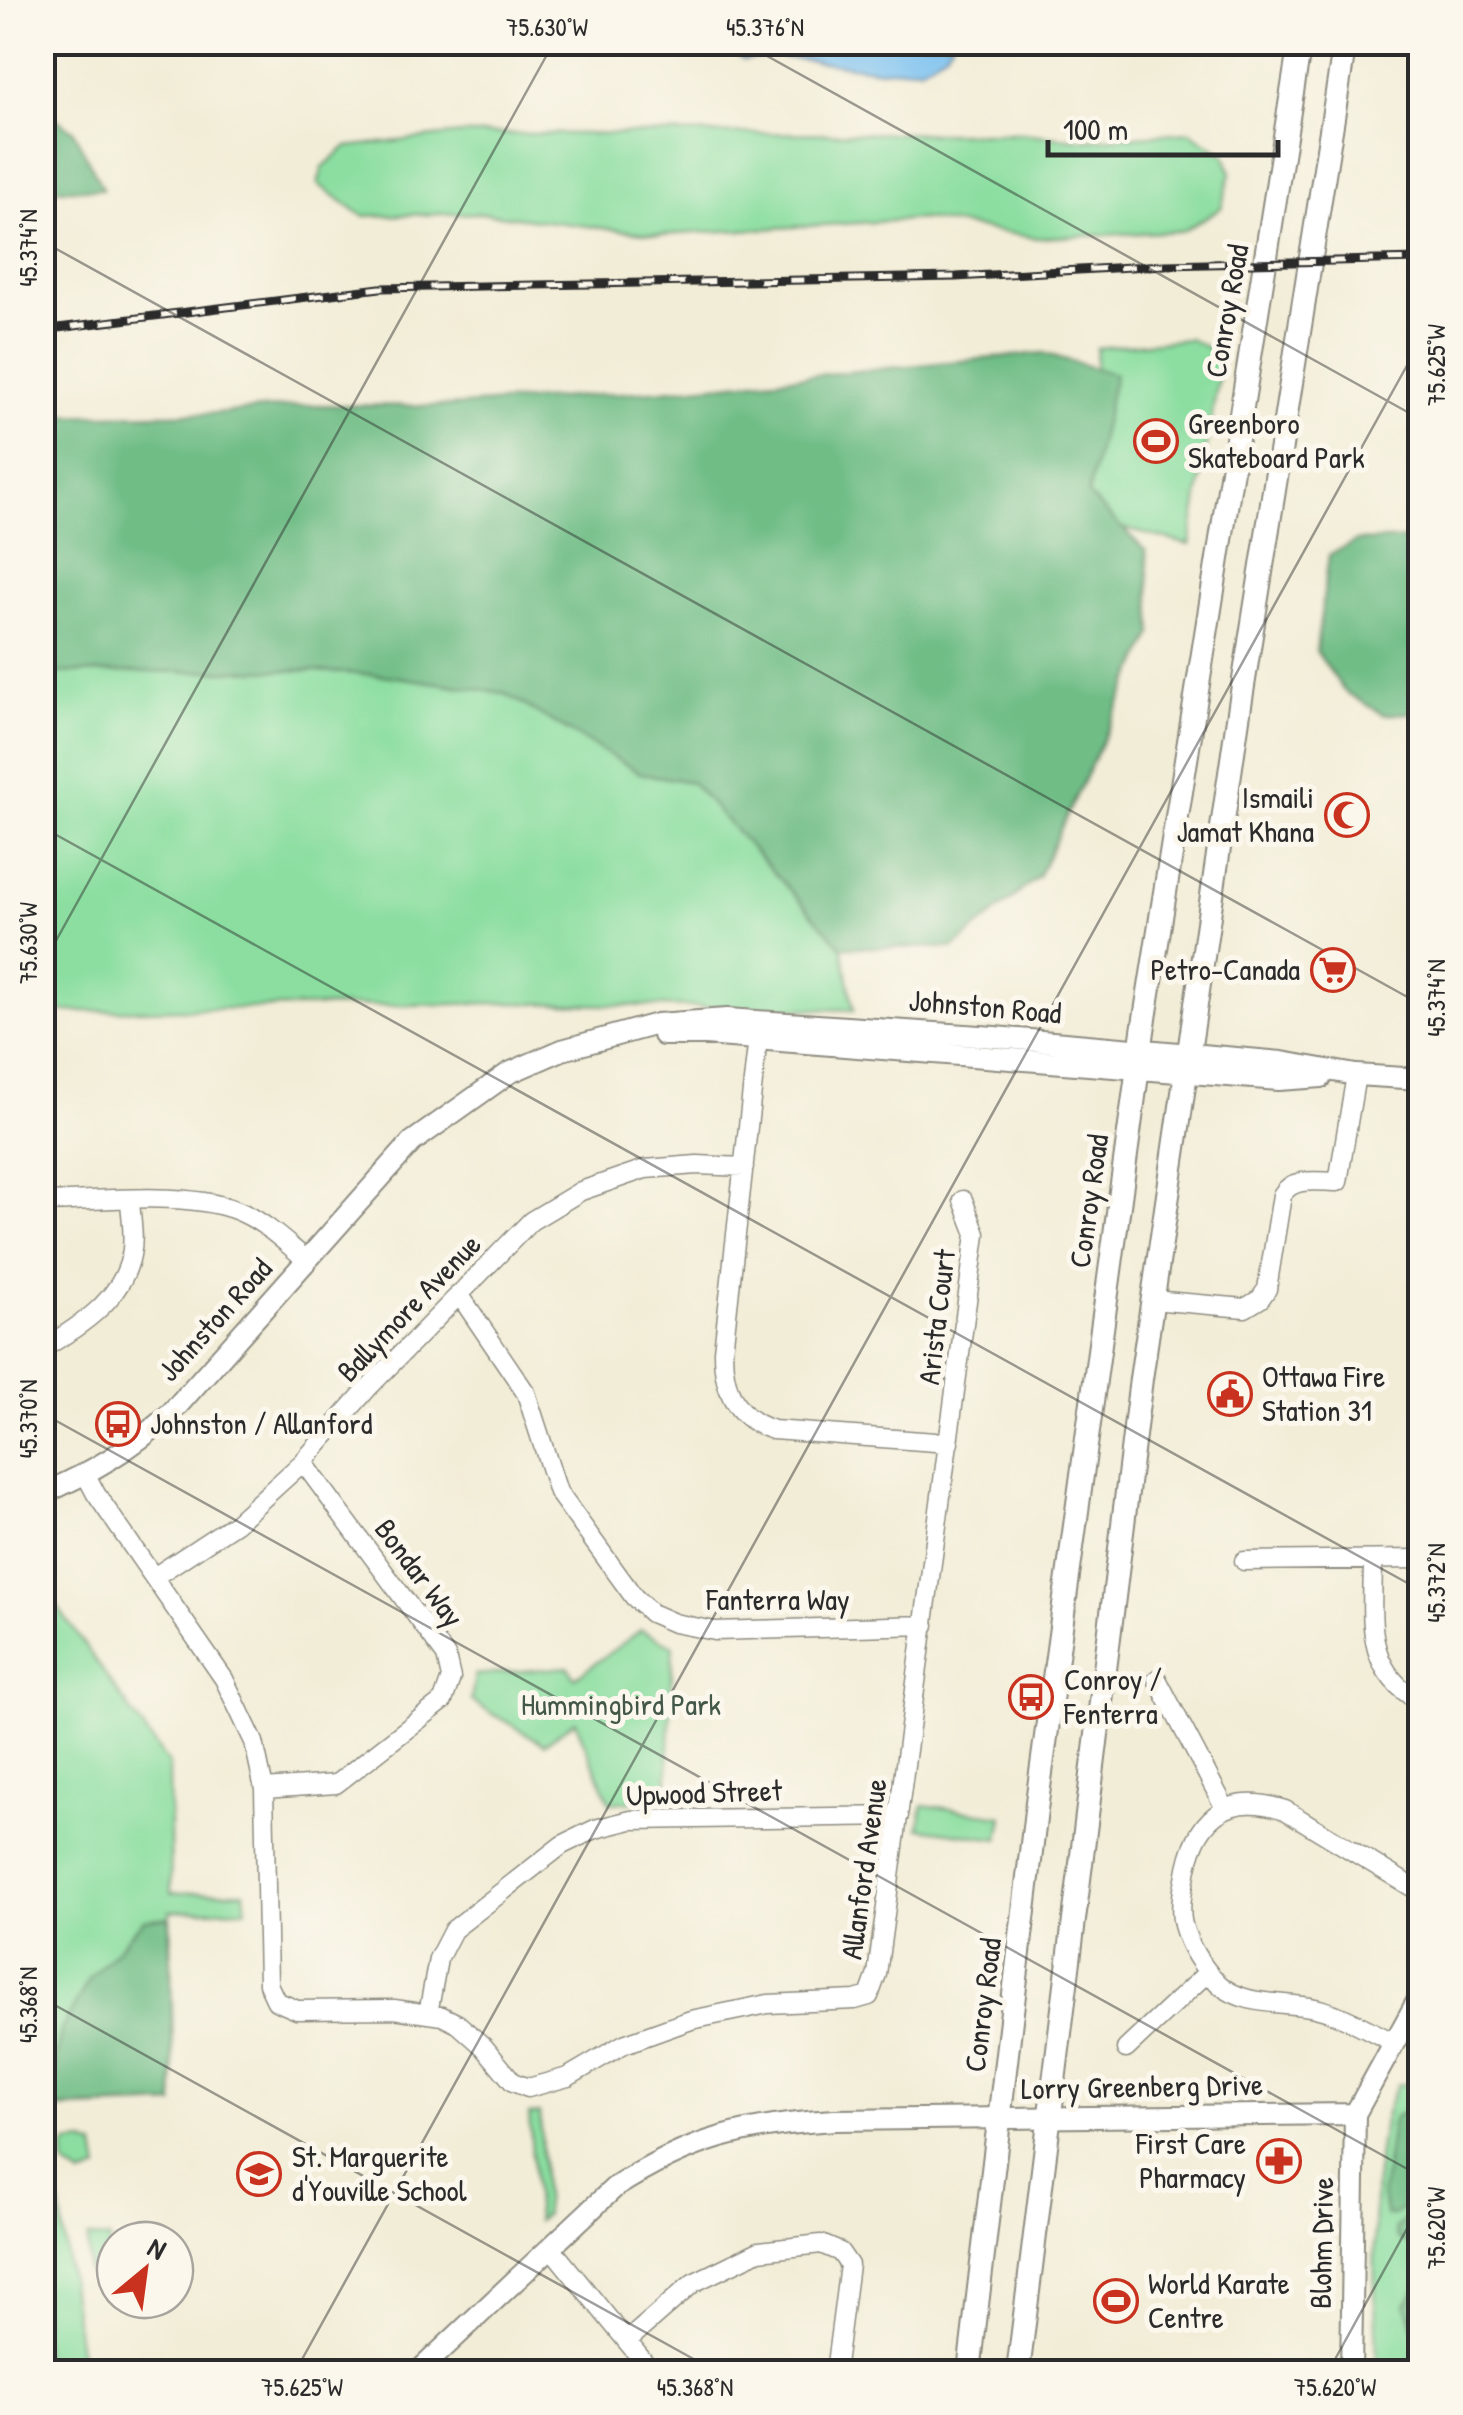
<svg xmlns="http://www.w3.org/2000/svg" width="1463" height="2415" viewBox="0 0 1463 2415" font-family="'Patrick Hand',sans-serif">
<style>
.green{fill:#8bdea0;stroke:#5b8466;stroke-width:2.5}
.forest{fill:#70bd86;stroke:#4e7458;stroke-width:2.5}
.water{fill:#78c0f0;stroke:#52768e;stroke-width:2.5}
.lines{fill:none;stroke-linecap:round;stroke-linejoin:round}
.minor-casing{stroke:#8e8c81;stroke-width:21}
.tertiary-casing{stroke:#8e8c81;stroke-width:24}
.secondary-casing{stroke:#8e8c81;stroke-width:26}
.minor{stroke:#fff;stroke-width:18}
.tertiary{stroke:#fff;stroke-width:20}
.secondary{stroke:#fff;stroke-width:22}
.rail-casing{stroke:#2b2b2b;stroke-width:9}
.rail{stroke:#fbf7ec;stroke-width:5;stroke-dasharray:15;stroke-linecap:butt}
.ticks{fill:none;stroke:#2b2b2b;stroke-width:2.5;stroke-opacity:0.45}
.labels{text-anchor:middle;stroke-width:10;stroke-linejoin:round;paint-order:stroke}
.street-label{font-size:30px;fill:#2b2b2b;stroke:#fbf7ec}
.poi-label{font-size:30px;fill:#2b2b2b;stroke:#fbf7ec;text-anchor:start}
.park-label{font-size:30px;fill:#435848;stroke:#fbf7ec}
.neatline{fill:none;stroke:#2b2b2b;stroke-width:4}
.ticks-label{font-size:25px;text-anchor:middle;fill:#2b2b2b}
</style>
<rect width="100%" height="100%" fill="#fbf7ec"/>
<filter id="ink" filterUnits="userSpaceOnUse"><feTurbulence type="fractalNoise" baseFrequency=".01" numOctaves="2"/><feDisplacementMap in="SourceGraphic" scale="20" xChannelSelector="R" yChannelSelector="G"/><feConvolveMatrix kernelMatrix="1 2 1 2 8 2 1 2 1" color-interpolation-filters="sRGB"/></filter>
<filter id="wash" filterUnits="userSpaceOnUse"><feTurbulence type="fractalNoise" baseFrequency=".0048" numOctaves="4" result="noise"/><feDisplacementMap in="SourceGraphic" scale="40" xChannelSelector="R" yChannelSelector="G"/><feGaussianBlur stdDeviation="2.25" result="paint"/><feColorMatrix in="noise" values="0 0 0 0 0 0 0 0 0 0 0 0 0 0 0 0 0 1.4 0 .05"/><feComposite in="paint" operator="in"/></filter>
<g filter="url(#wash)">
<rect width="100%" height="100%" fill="#f2edd7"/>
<path class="green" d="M 1190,132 L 1225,155 L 1231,173 L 1221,208 L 1183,231 L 1037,238 L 924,219 L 660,235 L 482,213 L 363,216 L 318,184 L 323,167 L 346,147 L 461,134 L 1021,133 L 1086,140 Z
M 1189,339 L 1222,355 L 1190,545 L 1081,518 L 1097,348 Z
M 304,670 L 391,676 L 504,693 L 640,773 L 691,782 L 842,947 L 854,1010 L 509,1003 L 43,1012 L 43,673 Z
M 42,1585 L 169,1765 L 171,1893 L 244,1892 L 246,1909 L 170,1911 L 174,2104 L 47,2109 L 82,2372 L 43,2372 Z
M 641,1630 L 673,1646 L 667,1798 L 610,1803 L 575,1721 L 544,1744 L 471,1701 L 475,1675 L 568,1667 L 575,1678 Z
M 923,1805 L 1003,1816 L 999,1839 L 919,1828 Z
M 1398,2084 L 1420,2084 L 1420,2372 L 1377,2372 C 1377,2302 1363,2141 1398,2084 Z
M 540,2114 L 545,2214 L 537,2221 L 529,2115 Z
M 84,2142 L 95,2147 L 99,2170 L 82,2177 L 65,2165 L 64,2148 L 68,2144 Z
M 88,2238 L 109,2239 L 109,2271 L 88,2271 Z"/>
<path class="forest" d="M 43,110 L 73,130 L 103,189 L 43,189 Z
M 1043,353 L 1115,374 L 1088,495 L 1146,551 L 1153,633 L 1038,877 L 954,948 L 842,947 L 691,782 L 640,773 L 504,693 L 391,676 L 304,670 L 43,673 L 43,416 L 216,413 L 312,405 L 451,406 L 664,390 Z
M 1420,539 L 1420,712 L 1384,715 L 1344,691 L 1316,651 L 1329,555 L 1357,541 Z
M 169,1917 L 174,2104 L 47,2108 L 61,2030 L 90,1978 L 144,1920 Z
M 1409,2110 L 1420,2113 L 1420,2241 L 1414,2245 C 1403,2242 1395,2240 1395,2228 L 1412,2215 L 1412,2208 L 1405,2207 L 1393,2216 L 1386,2216 L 1382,2195 L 1392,2123 L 1396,2116 Z
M 1420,2281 L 1420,2372 L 1417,2372 L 1414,2355 L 1416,2334 L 1406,2305 Z"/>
<path class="water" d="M 732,42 L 951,42 L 952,43 L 945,53 L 922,67 L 880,70 L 775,56 L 744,60 L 730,51 Z"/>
</g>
<g filter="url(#ink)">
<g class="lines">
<g class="minor-casing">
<path id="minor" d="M 759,1028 L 723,1351 C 723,1388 735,1419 773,1430 L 949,1443
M 42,1202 C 99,1201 195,1189 245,1214 C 268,1225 288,1245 308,1261
M 459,1294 L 526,1393 L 558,1492 L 634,1597 L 651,1613 L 674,1623 L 715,1631 L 925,1625
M 1152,1300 L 1245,1308 L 1260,1299 L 1267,1289 L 1282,1195 C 1293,1176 1318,1182 1338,1182 L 1356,1075
M 42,1349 C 79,1327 122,1300 131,1255 C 135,1238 131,1218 130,1201
M 86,1475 L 96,1494 L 224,1679 L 254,1742 L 264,1789 L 268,1984 L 276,2001 L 297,2010 L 394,2009 L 442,2016 L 458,2024 L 484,2047 L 513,2082 L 528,2088 L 568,2077 L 624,2044 L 691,2020 L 768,2004 L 855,2000 L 869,1996 L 877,1974 L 976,1234 L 963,1200
M 1373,1560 C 1373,1618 1362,1668 1420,1702
M 1244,1561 L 1420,1559
M 154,1577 L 236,1523 L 303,1462 L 367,1389 L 531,1221 L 581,1191 L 645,1169 L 697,1165 L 744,1167
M 1157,1679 L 1225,1808
M 264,1789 L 336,1784 L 443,1701 L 451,1678 L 446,1656 L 303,1462
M 428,2014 L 438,1959 L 453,1930 L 562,1845 L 595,1829 L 631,1820 L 899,1816
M 1393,2042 C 1368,2030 1342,2014 1315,2008 C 1284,2001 1244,2007 1219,1984 C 1203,1968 1189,1947 1183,1925 C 1179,1910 1182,1893 1185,1879 C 1194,1820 1225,1790 1285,1810 L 1420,1892
M 1126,2049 L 1208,1972
M 551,2248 L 652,2372
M 627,2341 L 693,2283 L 759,2251 L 821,2244 L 840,2252 L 849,2265 L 835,2372"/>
</g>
<g class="tertiary-casing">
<path id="tertiary" d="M 663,1035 L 705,1035 L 1279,1080 L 1322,1077
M 42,1494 C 91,1473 131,1449 171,1413 L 412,1142 L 509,1073 L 562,1050 L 657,1024 L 727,1019 L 995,1037 L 1282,1062 L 1356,1075 L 1420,1079
M 418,2372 L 614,2188 C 690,2139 746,2125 835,2120 L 1355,2114
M 1351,2372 L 1355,2114 L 1420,1996"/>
</g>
<g class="secondary-casing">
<path id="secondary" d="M 969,2372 L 1037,1802 L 1143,1031 L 1300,42
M 1018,2372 L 1141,1379 L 1240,705 L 1345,42"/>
</g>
<use href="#minor" class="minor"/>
<use href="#tertiary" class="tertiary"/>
<use href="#secondary" class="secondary"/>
<g class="rail-casing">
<path id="rail" d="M 42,330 L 380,288 L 956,277 L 1165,265 L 1420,259"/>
</g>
<use href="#rail" class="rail"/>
</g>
</g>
<path class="ticks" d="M 742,42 L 1420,419M 42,241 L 1420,1004M 42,827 L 1420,1590M 42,966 L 554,42M 42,1413 L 1420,2176M 42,1998 L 717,2372M 295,2372 L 1420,342M 1328,2372 L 1420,2205"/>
<defs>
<g id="stadium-ring" transform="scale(2.25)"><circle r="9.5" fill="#fbf7ec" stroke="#c8321e" stroke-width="1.5"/><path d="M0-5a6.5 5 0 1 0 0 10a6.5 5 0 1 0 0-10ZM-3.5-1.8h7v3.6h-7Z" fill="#c8321e"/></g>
<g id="mosque-ring" transform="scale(2.25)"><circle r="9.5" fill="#fbf7ec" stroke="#c8321e" stroke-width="1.5"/><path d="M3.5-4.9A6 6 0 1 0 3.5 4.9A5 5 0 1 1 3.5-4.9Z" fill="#c8321e"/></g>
<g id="supermarket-ring" transform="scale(2.25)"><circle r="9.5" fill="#fbf7ec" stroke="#c8321e" stroke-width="1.5"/><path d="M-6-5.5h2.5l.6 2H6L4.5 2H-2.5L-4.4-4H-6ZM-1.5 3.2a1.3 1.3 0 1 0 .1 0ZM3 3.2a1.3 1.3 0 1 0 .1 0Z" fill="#c8321e"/></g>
<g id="civic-ring" transform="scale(2.25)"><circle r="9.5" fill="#fbf7ec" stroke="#c8321e" stroke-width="1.5"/><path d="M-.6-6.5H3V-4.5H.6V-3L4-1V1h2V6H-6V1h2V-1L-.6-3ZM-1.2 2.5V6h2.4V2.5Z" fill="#c8321e"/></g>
<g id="bus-ring" transform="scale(2.25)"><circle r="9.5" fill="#fbf7ec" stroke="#c8321e" stroke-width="1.5"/><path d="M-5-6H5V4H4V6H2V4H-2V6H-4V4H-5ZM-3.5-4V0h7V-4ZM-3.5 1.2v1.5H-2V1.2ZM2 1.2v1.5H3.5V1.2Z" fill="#c8321e"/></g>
<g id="pharmacy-ring" transform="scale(2.25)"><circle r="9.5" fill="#fbf7ec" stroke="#c8321e" stroke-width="1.5"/><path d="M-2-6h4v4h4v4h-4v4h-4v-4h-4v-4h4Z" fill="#c8321e"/></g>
<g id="school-ring" transform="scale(2.25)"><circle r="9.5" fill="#fbf7ec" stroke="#c8321e" stroke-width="1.5"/><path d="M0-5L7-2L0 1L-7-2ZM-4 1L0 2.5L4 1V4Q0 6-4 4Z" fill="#c8321e"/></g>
</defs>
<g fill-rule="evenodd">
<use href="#stadium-ring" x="1156" y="441"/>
<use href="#mosque-ring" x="1347" y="815"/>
<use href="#supermarket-ring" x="1333" y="970"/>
<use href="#civic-ring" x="1230" y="1394"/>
<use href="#bus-ring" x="118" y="1424"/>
<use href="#bus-ring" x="1031" y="1697"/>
<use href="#pharmacy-ring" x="1279" y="2161"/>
<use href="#school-ring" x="259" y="2174"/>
<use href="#stadium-ring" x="1116" y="2301"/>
</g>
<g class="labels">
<g class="street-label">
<text transform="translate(1227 311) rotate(-80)" y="10">Conroy Road</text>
<text transform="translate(985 1007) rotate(5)" y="10">Johnston Road</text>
<text transform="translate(1089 1201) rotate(-82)" y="10">Conroy Road</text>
<text transform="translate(409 1308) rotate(-46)" y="10">Ballymore Avenue</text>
<text transform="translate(937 1317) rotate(-83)" y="10">Arista Court</text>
<text transform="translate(215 1320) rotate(-48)" y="10">Johnston Road</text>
<text transform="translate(419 1573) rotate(53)" y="10">Bondar Way</text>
<text x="778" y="1610">Fanterra Way</text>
<text transform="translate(704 1793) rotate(-2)" y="10">Upwood Street</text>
<text transform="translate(864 1869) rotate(-82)" y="10">Allanford Avenue</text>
<text transform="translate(983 2005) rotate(-83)" y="10">Conroy Road</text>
<text transform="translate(1142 2087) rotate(-1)" y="10">Lorry Greenberg Drive</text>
<text transform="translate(1322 2243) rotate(-89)" y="10">Blohm Drive</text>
</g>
<g class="poi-label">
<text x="1188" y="434">Greenboro<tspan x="1188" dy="34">Skateboard Park</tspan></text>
<text x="1314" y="808" text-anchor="end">Ismaili<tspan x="1314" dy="34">Jamat Khana</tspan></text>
<text x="1300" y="980" text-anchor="end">Petro-Canada</text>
<text x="1262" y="1387">Ottawa Fire<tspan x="1262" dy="34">Station 31</tspan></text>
<text x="150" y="1434">Johnston / Allanford</text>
<text x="1064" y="1690">Conroy /<tspan x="1064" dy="34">Fenterra</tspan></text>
<text x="1246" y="2154" text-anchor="end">First Care<tspan x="1246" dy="34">Pharmacy</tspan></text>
<text x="292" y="2167">St. Marguerite<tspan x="292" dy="34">d'Youville School</tspan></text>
<text x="1148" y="2294">World Karate<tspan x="1148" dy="34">Centre</tspan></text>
</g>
<g class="park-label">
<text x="621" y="1715">Hummingbird Park</text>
</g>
</g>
<rect width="1463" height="2415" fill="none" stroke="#fbf7ec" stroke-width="110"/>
<g transform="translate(145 2270) rotate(29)"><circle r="48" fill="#fbf7ec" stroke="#a8a59f" stroke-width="2.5"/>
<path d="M0-8L18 38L0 25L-18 38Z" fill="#c8321e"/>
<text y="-15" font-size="28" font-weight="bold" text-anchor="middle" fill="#2b2b2b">N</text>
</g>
<path d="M1048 140v15h230v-15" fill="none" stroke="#2b2b2b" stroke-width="5"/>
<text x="1063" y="140" font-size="30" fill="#2b2b2b" stroke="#fbf7ec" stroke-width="8" paint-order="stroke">100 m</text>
<rect x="55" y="55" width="1353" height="2305" class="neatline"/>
<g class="ticks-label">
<text x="547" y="36">75.630°W</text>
<text x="765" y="36">45.376°N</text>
<text transform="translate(28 248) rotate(-90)" y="9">45.374°N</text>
<text transform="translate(1436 365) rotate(-90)" y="9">75.625°W</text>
<text transform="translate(28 943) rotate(-90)" y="9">75.630°W</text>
<text transform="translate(1436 998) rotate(-90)" y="9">45.374°N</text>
<text transform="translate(28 1419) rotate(-90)" y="9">45.370°N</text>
<text transform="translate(1436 1583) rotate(-90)" y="9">45.372°N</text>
<text transform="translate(28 2005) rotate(-90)" y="9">45.368°N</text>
<text transform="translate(1436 2228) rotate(-90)" y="9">75.620°W</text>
<text x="302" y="2396">75.625°W</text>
<text x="695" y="2396">45.368°N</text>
<text x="1335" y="2396">75.620°W</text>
</g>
</svg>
